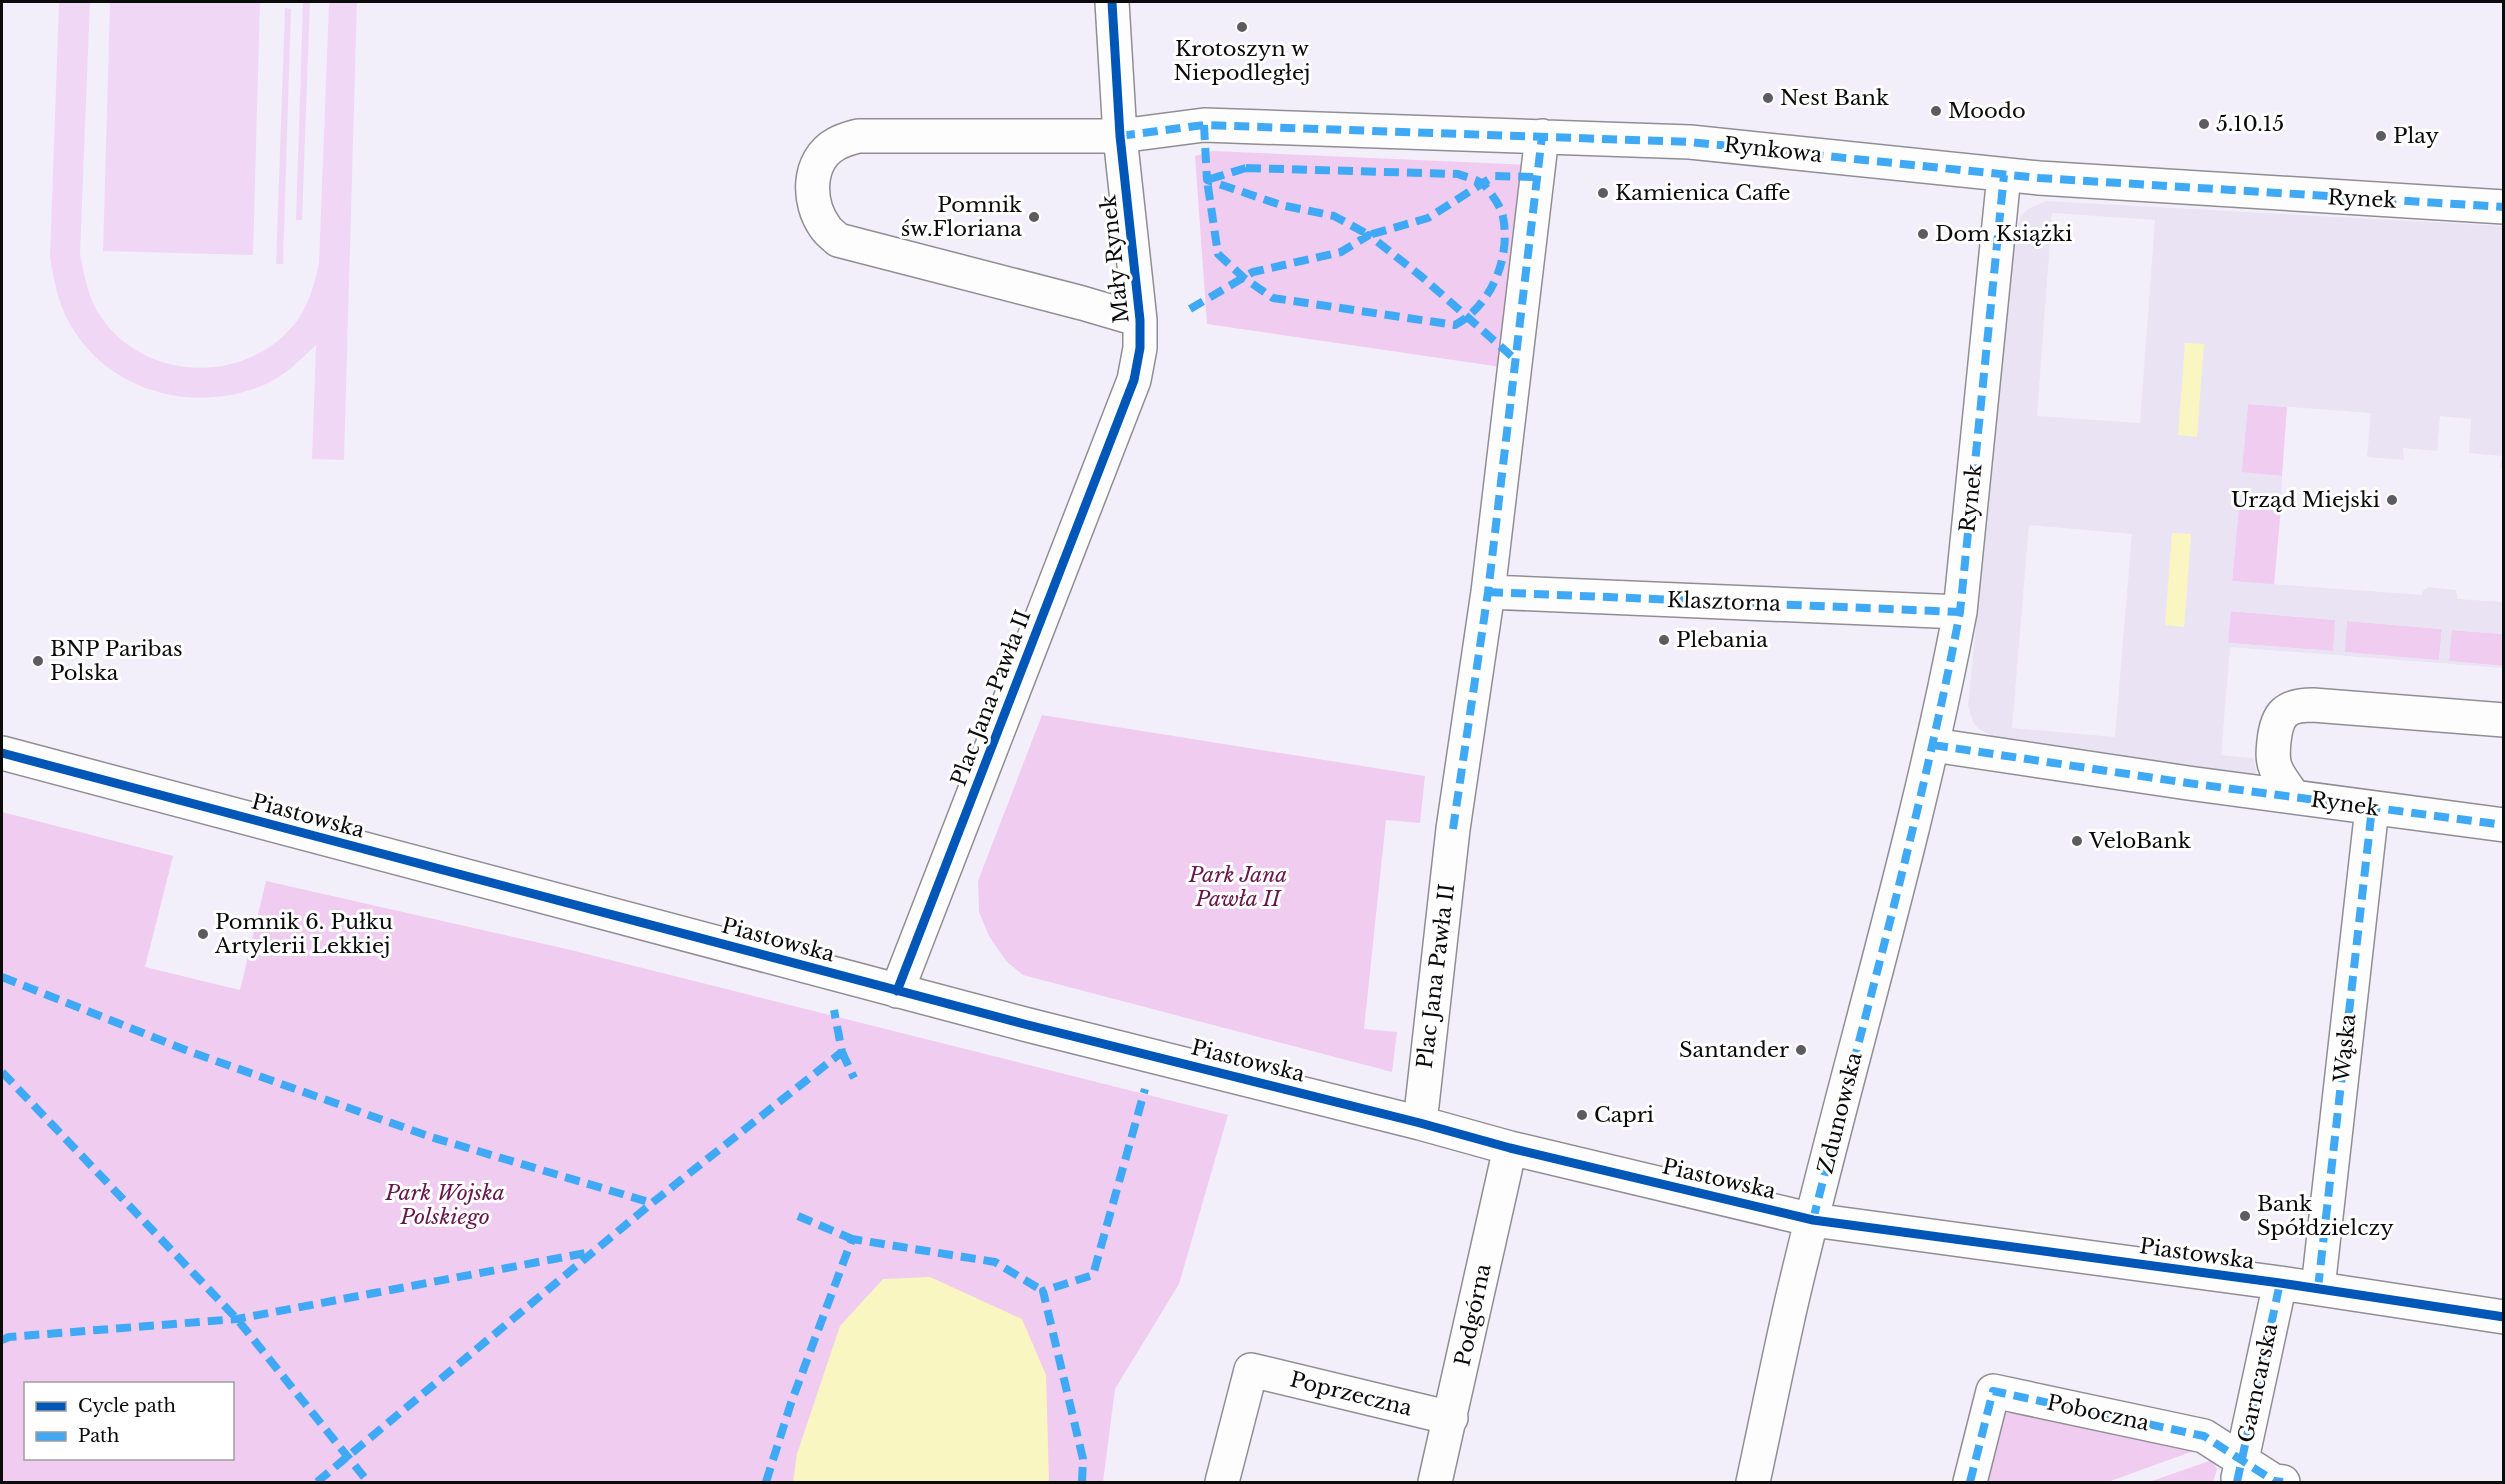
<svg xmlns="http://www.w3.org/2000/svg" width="2505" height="1484" viewBox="0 0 2505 1484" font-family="'Libre Baskerville',serif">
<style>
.green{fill:#f0ccf1;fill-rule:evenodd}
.pitch{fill:#f1d7f6}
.plaza{fill:#e9e3f4;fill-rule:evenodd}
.water{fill:#f9f6c1}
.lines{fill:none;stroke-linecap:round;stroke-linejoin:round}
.minor-casing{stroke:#8f8e93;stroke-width:36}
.minor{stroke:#fdfdfe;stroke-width:33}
.quiet{stroke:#3fa9f5;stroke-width:8;stroke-dasharray:15 8;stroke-linecap:butt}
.cycleway-casing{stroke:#fff;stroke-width:13}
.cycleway{stroke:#0057b8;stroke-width:9}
.poi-dot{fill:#5c5b5f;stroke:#fff;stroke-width:2}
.labels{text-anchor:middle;stroke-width:6;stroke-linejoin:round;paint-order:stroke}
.poi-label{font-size:21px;fill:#0b0b0b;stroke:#fff;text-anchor:start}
.street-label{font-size:21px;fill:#0b0b0b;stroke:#fff}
.park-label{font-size:21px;font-style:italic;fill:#681649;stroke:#fff}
</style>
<rect width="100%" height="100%" fill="#f3effa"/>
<path class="green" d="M 1213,151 L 1531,165 L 1501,367 L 1207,324 L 1195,156 Z
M 2248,404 L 2287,407 L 2282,476 L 2241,473 Z
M 2239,505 L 2281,508 L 2274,585 L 2232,581 Z
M 2230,611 L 2336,620 L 2333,651 L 2228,643 Z
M 2347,621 L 2442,629 L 2439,661 L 2344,652 Z
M 2451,630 L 2503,634 L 2503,666 L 2449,661 Z
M 1042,715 L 1425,776 L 1420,823 L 1386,820 L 1364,1029 L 1397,1032 L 1392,1072 L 1023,975 L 1006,961 L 989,936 L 979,912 L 978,881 Z
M 2,812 L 173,856 L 145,967 L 240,990 L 266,881 L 571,950 L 1228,1115 L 1179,1284 L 1115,1389 L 1103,1482 L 2,1482 ZM 26,1384 L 232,1384 L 232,1458 L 26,1458 Z
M 2006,1413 L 2012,1413 L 2199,1449 L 2108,1482 L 1982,1482 L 2001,1417 Z
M 2212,1460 L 2217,1469 L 2213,1482 L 2149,1482 Z"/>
<path class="pitch" d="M 59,2 L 90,2 L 80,254 C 84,274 87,293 97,311 C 141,384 250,387 299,318 C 310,301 315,282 319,263 L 329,2 L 357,2 L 344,460 L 312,459 L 316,345 C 301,359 286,375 266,384 C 197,415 110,393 71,326 C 58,304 54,281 50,257 Z
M 110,2 L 260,2 L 253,255 L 103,251 Z
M 303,2 L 310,2 L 302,220 L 296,220 Z
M 285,8 L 291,9 L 283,264 L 276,264 Z"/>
<path class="plaza" d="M 2046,201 L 2503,226 L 2503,468 L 2500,468 L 2502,456 L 2469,453 L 2471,419 L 2440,416 L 2437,451 L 2403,448 L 2404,460 L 2367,457 L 2371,413 L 2248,404 L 2242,472 L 2282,476 L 2281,508 L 2239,506 L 2232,581 L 2422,595 L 2423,591 L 2428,587 L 2456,590 L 2458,599 L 2503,602 L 2503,634 L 2452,630 L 2449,661 L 2503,666 L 2503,668 L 2230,647 L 2221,755 L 2253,758 L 2258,778 L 1995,738 L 1979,729 L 1974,724 L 1968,706 L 2014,237 L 2021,216 L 2028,209 ZM 2052,213 L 2155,220 L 2140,423 L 2037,416 ZM 2029,525 L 2132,534 L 2115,737 L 2012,728 ZM 2172,533 L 2191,535 L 2184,626 ZM 2231,611 L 2335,620 L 2333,651 L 2228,643 ZM 2347,621 L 2442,629 L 2439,660 L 2345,652 Z"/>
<path class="water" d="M 2185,343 L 2204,344 L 2197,437 L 2178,435 Z
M 2172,533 L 2191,534 L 2184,627 L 2165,625 Z
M 930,1277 L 1022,1319 L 1046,1375 L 1049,1482 L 793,1482 L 797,1454 L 840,1326 L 883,1279 Z"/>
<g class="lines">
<g class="minor-casing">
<path id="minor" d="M 1140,320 L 1082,303 L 838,240 C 834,236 828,232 825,227 C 807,202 807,160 836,144 C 843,140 851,138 858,136 L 1120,136 L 1204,125 L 1690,142 L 2039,178 L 2504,207
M 1488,592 L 1960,612
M 1933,745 L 2188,783 L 2504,825
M 2,753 L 1028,1025 L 1420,1123 L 1510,1148 L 1813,1220 L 2280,1283 L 2504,1317
M 2294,797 C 2288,788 2280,779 2276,769 C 2272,760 2273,750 2274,741 C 2277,714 2285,705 2313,705 L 2504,720
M 897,991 L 1134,380 L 1140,348 L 1140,320 L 1120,136 L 1112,2
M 1420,1123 L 1453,829 L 1488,592 L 1542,136
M 2318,1288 L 2372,808
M 2238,1478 L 2280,1283
M 1222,1482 L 1251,1370 L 1451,1418
M 1435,1482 L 1510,1148
M 1753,1482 C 1766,1422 1778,1361 1792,1300 C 1846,1070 1916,844 1960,612 L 2004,175
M 1970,1482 L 1993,1391 L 2204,1436 L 2274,1481 L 2283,1482"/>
</g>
<use href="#minor" class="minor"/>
<path class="quiet" d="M 1204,125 L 1207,180 L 1281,205 L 1334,216 L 1369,235 L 1428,218 L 1494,176 L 1537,177
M 1120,136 L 1204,125 L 1690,142 L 2039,178 L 2504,207
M 1246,168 L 1458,174 C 1465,177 1478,179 1484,185 C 1490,191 1502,208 1503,217 C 1511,257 1492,305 1455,325 L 1273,298 L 1244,278 L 1218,254 L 1207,180 Z
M 1190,309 L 1253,272 L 1341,252 L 1369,235 L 1422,277 L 1516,360
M 1488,592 L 1960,612
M 1933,745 L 2188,783 L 2504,825
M 1453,829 L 1488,592 L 1542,136
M 2,977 L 188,1051 L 431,1137 L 652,1203
M 842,1052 L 854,1078
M 2,1072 L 237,1319 L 368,1482
M 798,1216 L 852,1239
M 1813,1220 C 1864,1018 1921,817 1960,612 L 2004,175
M 2318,1288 L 2372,808
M 2,1340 L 9,1337 L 237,1319 L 591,1252
M 317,1482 L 652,1203 L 842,1052 L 834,1010
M 766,1482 L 791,1403 L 852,1239 L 995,1262 L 1043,1291
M 1082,1482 L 1083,1459 L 1043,1291 L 1093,1275 L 1145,1089
M 1970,1482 L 1993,1391 L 2204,1436 L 2274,1481 L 2283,1482
M 2237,1482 L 2280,1283"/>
<g class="cycleway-casing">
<path id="cycleway" d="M 2,753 L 1028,1025 L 1420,1123 L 1510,1148 L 1813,1220 L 2280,1283 L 2504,1317
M 897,991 L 1134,380 L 1140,348 L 1140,320 L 1120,136 L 1112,2"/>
</g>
<use href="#cycleway" class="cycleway"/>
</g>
<g class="poi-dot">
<circle cx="1242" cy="27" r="6"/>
<circle cx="1768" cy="98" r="6"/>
<circle cx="1936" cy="111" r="6"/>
<circle cx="2204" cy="124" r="6"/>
<circle cx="2381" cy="136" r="6"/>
<circle cx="1603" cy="193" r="6"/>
<circle cx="1034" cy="217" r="6"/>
<circle cx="1923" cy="234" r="6"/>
<circle cx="2392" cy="500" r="6"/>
<circle cx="1664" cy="640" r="6"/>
<circle cx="38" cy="661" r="6"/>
<circle cx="2077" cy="841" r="6"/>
<circle cx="203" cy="934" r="6"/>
<circle cx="1801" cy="1050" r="6"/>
<circle cx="1582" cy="1115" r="6"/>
<circle cx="2245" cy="1216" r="6"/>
</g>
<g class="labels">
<g class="poi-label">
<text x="1242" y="56" text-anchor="middle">Krotoszyn w<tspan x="1242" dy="24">Niepodległej</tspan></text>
<text x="1780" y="105">Nest Bank</text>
<text x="1948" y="118">Moodo</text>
<text x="2216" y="131">5.10.15</text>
<text x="2393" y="143">Play</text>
<text x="1615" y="200">Kamienica Caffe</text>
<text x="1022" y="212" text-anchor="end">Pomnik<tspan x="1022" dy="24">św.Floriana</tspan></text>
<text x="1935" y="241">Dom Książki</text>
<text x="2380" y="507" text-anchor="end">Urząd Miejski</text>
<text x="1676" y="647">Plebania</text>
<text x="50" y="656">BNP Paribas<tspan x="50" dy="24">Polska</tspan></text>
<text x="2089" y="848">VeloBank</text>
<text x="215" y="929">Pomnik 6. Pułku<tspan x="215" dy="24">Artylerii Lekkiej</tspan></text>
<text x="1789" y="1057" text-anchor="end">Santander</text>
<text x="1594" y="1122">Capri</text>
<text x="2257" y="1211">Bank<tspan x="2257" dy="24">Spółdzielczy</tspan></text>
</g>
<g class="street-label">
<text transform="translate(1773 150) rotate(6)" y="7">Rynkowa</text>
<text transform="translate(2362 199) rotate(3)" y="7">Rynek</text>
<text transform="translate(1115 259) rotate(-96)" y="7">Mały Rynek</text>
<text transform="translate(1971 498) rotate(-84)" y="7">Rynek</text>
<text transform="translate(1724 602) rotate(2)" y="7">Klasztorna</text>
<text transform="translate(991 698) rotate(-69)" y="7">Plac Jana Pawła II</text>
<text transform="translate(2345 804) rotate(8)" y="7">Rynek</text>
<text transform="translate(308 816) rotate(15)" y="7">Piastowska</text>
<text transform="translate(778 940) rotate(15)" y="7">Piastowska</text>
<text transform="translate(1436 976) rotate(-83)" y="7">Plac Jana Pawła II</text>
<text transform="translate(2345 1048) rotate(-84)" y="7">Wąska</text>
<text transform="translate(1248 1061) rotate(14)" y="7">Piastowska</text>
<text transform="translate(1840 1113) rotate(-76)" y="7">Zdunowska</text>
<text transform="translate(1719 1179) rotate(13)" y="7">Piastowska</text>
<text transform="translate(2197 1254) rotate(8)" y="7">Piastowska</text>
<text transform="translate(1473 1315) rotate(-78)" y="7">Podgórna</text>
<text transform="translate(2258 1383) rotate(-78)" y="7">Garncarska</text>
<text transform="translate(1351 1394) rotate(14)" y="7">Poprzeczna</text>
<text transform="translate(2098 1413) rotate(12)" y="7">Poboczna</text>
</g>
<g class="park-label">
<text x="1238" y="882">Park Jana<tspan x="1238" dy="24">Pawła II</tspan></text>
<text x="445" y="1200">Park Wojska<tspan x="445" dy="24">Polskiego</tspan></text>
</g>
</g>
<rect width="2505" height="1484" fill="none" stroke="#0b0b0b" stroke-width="6"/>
<rect x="24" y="1382" width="210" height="78" fill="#ffffff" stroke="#9d9d9d" stroke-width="1.5"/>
<rect x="36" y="1402" width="30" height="9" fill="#0057b8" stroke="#9d9d9d" stroke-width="1.5"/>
<text x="78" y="1412" font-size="18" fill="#0b0b0b">Cycle path</text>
<rect x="36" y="1432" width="30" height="9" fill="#3fa9f5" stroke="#9d9d9d" stroke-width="1.5"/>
<text x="78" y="1442" font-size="18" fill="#0b0b0b">Path</text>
</svg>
